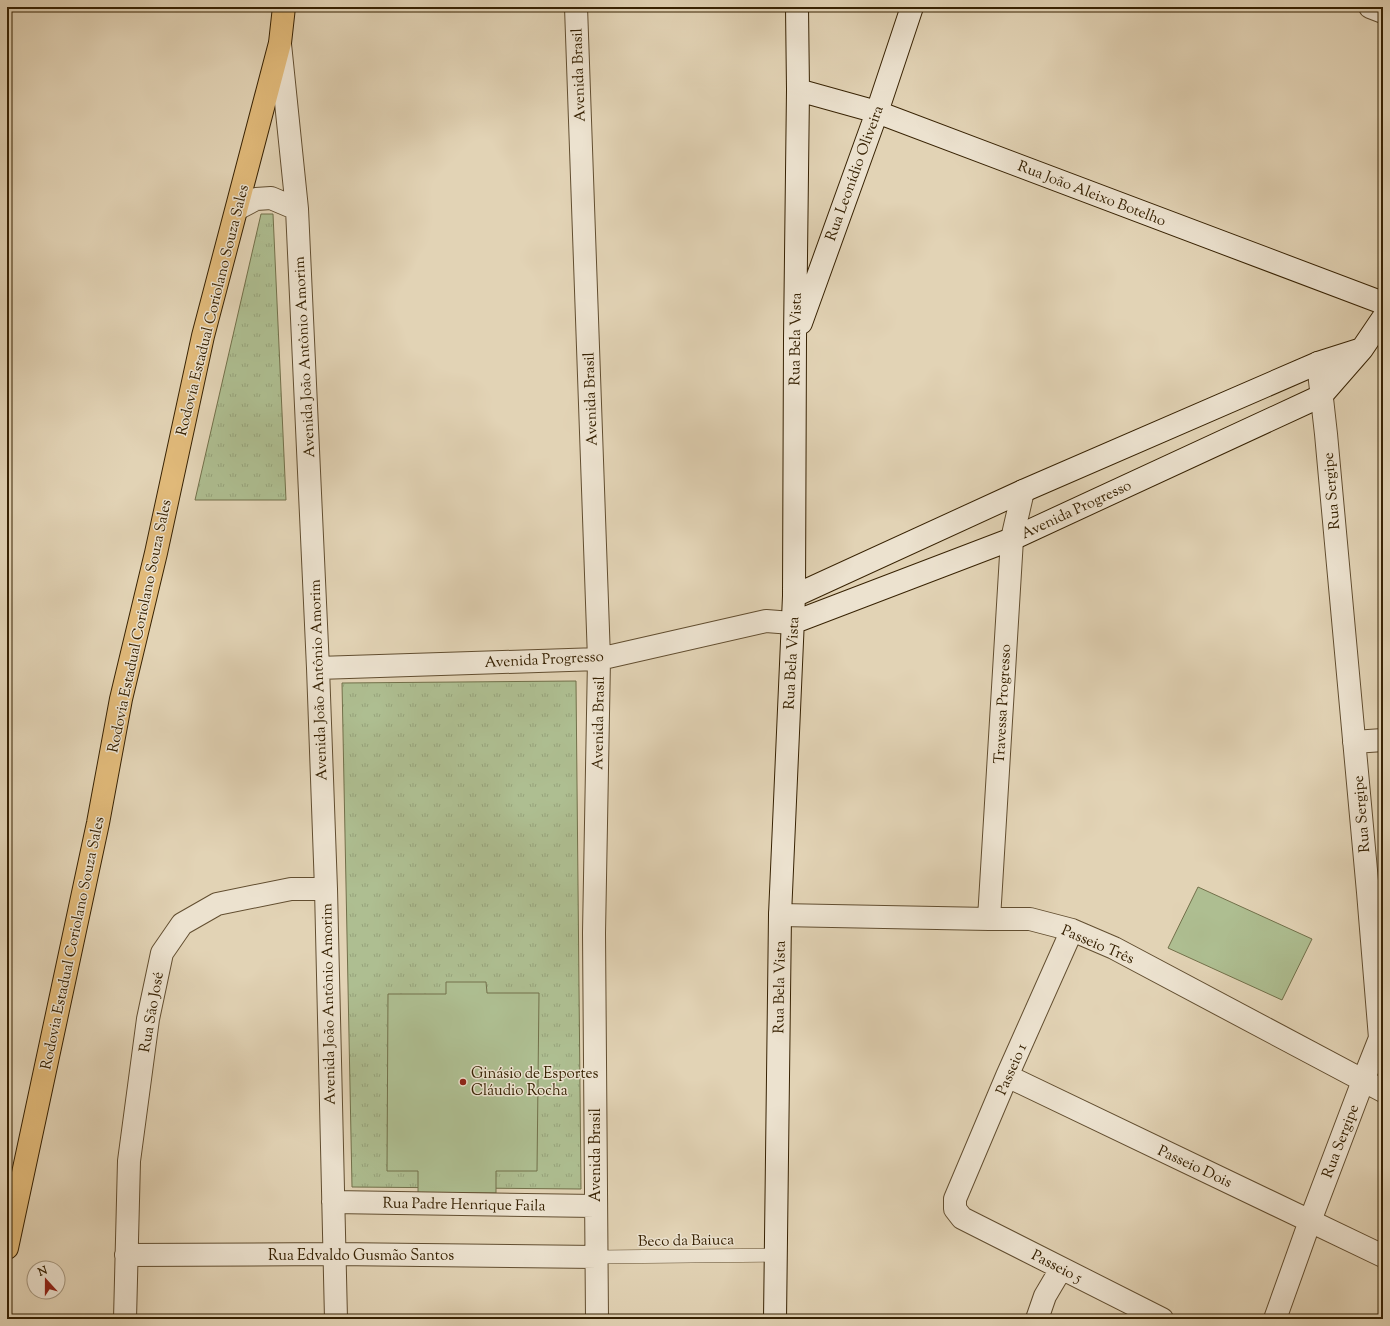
<svg xmlns="http://www.w3.org/2000/svg" width="1390" height="1326" viewBox="0 0 1390 1326" font-family="'Sorts Mill Goudy',serif">
<style>
.grass{fill:url(#grass-tufts);stroke:#72704a}
.pitch{fill:#aebe91;stroke:#72704a}
.lines{fill:none;stroke-linecap:round;stroke-linejoin:round}
.lane-casing{stroke:#624e30;stroke-width:14}
.street-casing{stroke:#624e30;stroke-width:24}
.secondary-casing{stroke:#372203;stroke-width:24}
.primary-casing{stroke:#372203;stroke-width:24}
.lane{stroke:#ece2cf;stroke-width:13}
.street{stroke:#ece2cf;stroke-width:22}
.secondary{stroke:#ece2cf;stroke-width:22}
.primary{stroke:#e1ba7a;stroke-width:22}
.poi-dot{fill:#8f2418;stroke:#ece2cf;stroke-width:1.5}
.labels{text-anchor:middle;stroke-width:3;stroke-linejoin:round;paint-order:stroke}
.street-label{font-size:15px;fill:#372203;stroke:#ece2cf}
.poi-label{font-size:15px;fill:#372203;stroke:#ece2cf;text-anchor:start}
</style>
<defs>
<pattern id="grass-tufts" width="24" height="20" patternUnits="userSpaceOnUse"><rect width="24" height="20" fill="#aebe91"/><path d="M3 7l-1-3M5 7V3M7 7l1-3M15 17l-1-3M17 17v-4M19 17l1-3" fill="none" stroke="#96a37b"/></pattern>
</defs>
<rect width="100%" height="100%" fill="#e2d3b5"/>
<filter id="stains"><feTurbulence type="fractalNoise" baseFrequency=".005" numOctaves="4"/><feColorMatrix values="0 0 0 0 .2 0 0 0 0 .09 0 0 0 0 .02 0 0 0 .5 -.17"/></filter>
<radialGradient id="worn" r=".72"><stop offset=".6" stop-color="#630" stop-opacity="0"/><stop offset="1" stop-color="#630" stop-opacity=".3"/></radialGradient>
<path class="grass" d="M 261,214 L 273,214 L 286,500 L 195,500 Z
M 576,681 L 581,1189 L 352,1187 L 342,683 Z"/>
<path class="pitch" d="M 1198,887 L 1312,939 L 1282,1000 L 1168,948 Z
M 446,982 L 486,982 L 487,993 L 539,993 L 537,1171 L 496,1171 L 496,1193 L 418,1193 L 418,1171 L 387,1171 L 388,994 L 446,994 Z"/>
<g class="lines">
<g class="lane-casing">
<path id="lane" d="M 1368,892 L 1383,891
M 597,1257 L 777,1255"/>
</g>
<g class="street-casing">
<path id="street" d="M 576,7 L 599,659 L 594,933 L 597,1319
M 1370,7 L 1383,12
M 280,44 L 297,209 L 318,668 L 326,889 L 336,1319
M 237,209 L 256,199 L 271,198 L 297,209
M 318,668 L 599,659 L 766,621 L 792,623
M 1354,742 L 1383,740
M 780,915 L 989,919 L 1030,919 L 1072,930 L 1114,948 L 1383,1091
M 989,919 L 1012,539 L 1023,491
M 1072,930 L 1007,1076 L 955,1199 L 955,1209 L 962,1218 L 1162,1319
M 1007,1076 L 1383,1256
M 333,1202 L 595,1206
M 126,1255 L 335,1254 L 597,1257
M 125,1319 L 129,1161 L 148,1019 L 162,953 L 182,924 L 217,904 L 291,889 L 326,889
M 1037,1319 L 1045,1296 L 1061,1269
M 1275,1319 L 1310,1221 L 1363,1081 L 1380,1038 L 1368,892 L 1326,434 L 1318,363"/>
</g>
<g class="secondary-casing">
<path id="secondary" d="M 798,90 L 877,112 L 1383,303
M 801,323 L 877,112 L 912,7
M 794,596 L 1023,491 L 1318,363 L 1362,349
M 792,623 L 1012,539 L 1321,396 L 1362,349 L 1383,318
M 775,1319 L 780,915 L 794,596 L 795,339 L 798,90 L 797,7"/>
</g>
<g class="primary-casing">
<path id="primary" d="M 7,1248 L 98,823 L 121,699 L 156,553 L 203,336 L 280,43 L 284,7"/>
</g>
<use href="#lane" class="lane"/>
<use href="#street" class="street"/>
<use href="#secondary" class="secondary"/>
<use href="#primary" class="primary"/>
</g>
<circle class="poi-dot" cx="463" cy="1082" r="4"/>
<g class="labels">
<g class="street-label">
<text transform="translate(578 75) rotate(-92)" y="5">Avenida Brasil</text>
<text transform="translate(854 173) rotate(-70)" y="5">Rua Leonídio Oliveira</text>
<text transform="translate(1092 193) rotate(21)" y="5">Rua João Aleixo Botelho</text>
<text transform="translate(212 310) rotate(-76)" y="5">Rodovia Estadual Coriolano Souza Sales</text>
<text transform="translate(795 339) rotate(-89)" y="5">Rua Bela Vista</text>
<text transform="translate(304 357) rotate(-93)" y="5">Avenida João Antônio Amorim</text>
<text transform="translate(590 399) rotate(-92)" y="5">Avenida Brasil</text>
<text transform="translate(1331 491) rotate(-95)" y="5">Rua Sergipe</text>
<text transform="translate(1076 509) rotate(-25)" y="5">Avenida Progresso</text>
<text transform="translate(139 626) rotate(-78)" y="5">Rodovia Estadual Coriolano Souza Sales</text>
<text transform="translate(544 659) rotate(-3)" y="5">Avenida Progresso</text>
<text transform="translate(791 663) rotate(-87)" y="5">Rua Bela Vista</text>
<text transform="translate(318 680) rotate(-92)" y="5">Avenida João Antônio Amorim</text>
<text transform="translate(1002 704) rotate(-87)" y="5">Travessa Progresso</text>
<text transform="translate(598 723) rotate(-89)" y="5">Avenida Brasil</text>
<text transform="translate(1361 814) rotate(-95)" y="5">Rua Sergipe</text>
<text transform="translate(72 943) rotate(-78)" y="5">Rodovia Estadual Coriolano Souza Sales</text>
<text transform="translate(1098 944) rotate(23)" y="5">Passeio Três</text>
<text transform="translate(779 987) rotate(-89)" y="5">Rua Bela Vista</text>
<text transform="translate(328 1004) rotate(-91)" y="5">Avenida João Antônio Amorim</text>
<text transform="translate(151 1012) rotate(-80)" y="5">Rua São José</text>
<text transform="translate(1011 1069) rotate(-66)" y="5">Passeio 1</text>
<text transform="translate(1340 1141) rotate(-69)" y="5">Rua Sergipe</text>
<text transform="translate(595 1155) rotate(-90)" y="5">Avenida Brasil</text>
<text transform="translate(1195 1166) rotate(25)" y="5">Passeio Dois</text>
<text transform="translate(464 1204) rotate(1)" y="5">Rua Padre Henrique Faila</text>
<text transform="translate(686 1240) rotate(-1)" y="5">Beco da Baiuca</text>
<text x="361" y="1260">Rua Edvaldo Gusmão Santos</text>
<text transform="translate(1057 1266) rotate(27)" y="5">Passeio 5</text>
</g>
<g class="poi-label">
<text x="471" y="1078">Ginásio de Esportes<tspan x="471" dy="17">Cláudio Rocha</tspan></text>
</g>
</g>
<rect width="1390" height="1326" fill="none" stroke="#e2d3b5" stroke-width="24"/>
<rect x="8" y="8" width="1374" height="1310" fill="none" stroke="#372203" stroke-width="2"/>
<rect x="12" y="12" width="1366" height="1302" fill="none" stroke="#372203"/>
<g transform="translate(46 1280) rotate(339)"><circle r="19" fill="#ece2cf" stroke="#a4957d"/>
<path d="M0-3L7 15L0 10L-7 15Z" fill="#8f2418"/>
<text y="-6" font-size="11" font-weight="bold" text-anchor="middle" fill="#372203">N</text>
</g>
<rect width="100%" height="100%" filter="url(#stains)"/>
<rect width="100%" height="100%" fill="url(#worn)"/>
</svg>
